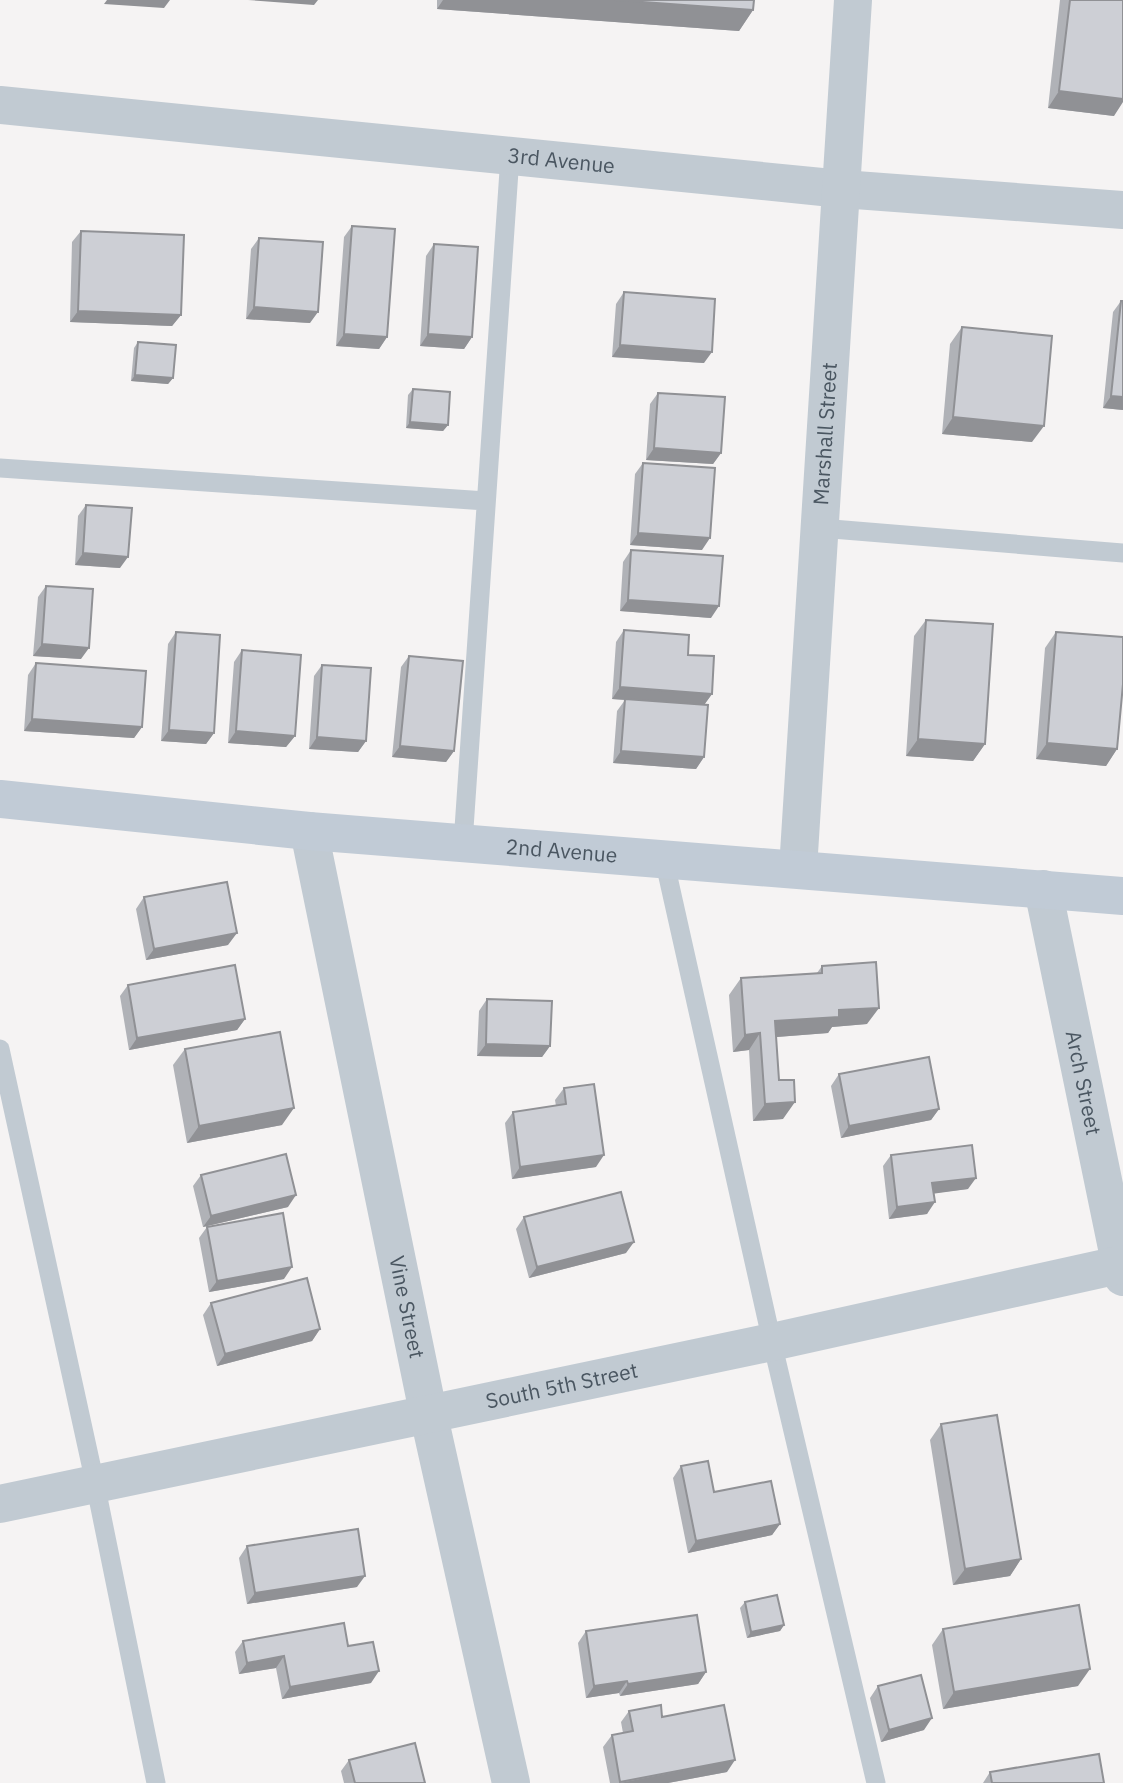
<svg xmlns="http://www.w3.org/2000/svg" width="1123" height="1783" viewBox="0 0 1123 1783" font-family="'IBM Plex Sans',sans-serif">
<style>
.lines{fill:none;stroke-linecap:round;stroke-linejoin:round}
.lane{stroke:#c1cad2;stroke-width:19}
.street{stroke:#c1cad2;stroke-width:38}
.secondary{stroke:#c1cbd6;stroke-width:38}
.wall{fill:#b0b2b7}
.shaded-wall{fill:#909195}
.building{fill:#cdcfd5;stroke:#909195;stroke-width:2}
.labels{text-anchor:middle;stroke-width:5;stroke-linejoin:round;paint-order:stroke}
.street-label{font-size:21px;fill:#4a5661;stroke:#fff}
</style>
<rect width="100%" height="100%" fill="#f5f3f3"/>
<g class="lines">
<path class="lane" d="M 0,468 L 486,501
M 820,528 L 1123,553
M 463,843 L 510,156
M 664,859 L 772,1342 L 876,1783
M 0,1049 L 95,1483 L 156,1783"/>
<g class="street">
<path id="s1" d="M 0,105 L 842,189 L 1123,210"/>
<path id="s2" d="M 309,831 L 428,1412 L 511,1783"/>
<path id="s3" d="M 798,869 L 853,0"/>
<path id="s4" d="M 1043,889 L 1123,1277"/>
<path id="s5" d="M 0,1504 L 772,1342 L 1123,1264"/>
</g>
<path class="secondary" id="s6" d="M 0,799 L 309,831 L 1123,896"/>
</g>
<path class="wall" d="M 437,0 L 754,0 L 753,10 L 739,31 L 437,9 Z
M 1060,0 L 1123,0 L 1114,116 L 1048,108 Z
M 352,226 L 387,337 L 379,349 L 336,346 L 344,237 Z
M 81,231 L 181,315 L 172,326 L 70,322 L 72,242 Z
M 259,238 L 310,323 L 246,319 L 251,249 Z
M 434,244 L 472,337 L 464,349 L 420,346 L 426,256 Z
M 624,292 L 704,363 L 612,357 L 616,304 Z
M 1121,301 L 1123,410 L 1103,408 L 1113,312 Z
M 962,327 L 1032,442 L 942,434 L 950,344 Z
M 138,342 L 173,378 L 168,384 L 131,381 L 134,348 Z
M 413,389 L 448,425 L 443,431 L 406,428 L 408,395 Z
M 658,393 L 721,453 L 713,464 L 646,460 L 650,404 Z
M 643,463 L 702,550 L 630,545 L 635,474 Z
M 86,505 L 120,568 L 75,565 L 78,516 Z
M 631,550 L 711,618 L 620,611 L 623,562 Z
M 46,586 L 81,659 L 33,656 L 38,597 Z
M 926,620 L 985,744 L 973,761 L 906,756 L 914,636 Z
M 624,630 L 688,655 L 712,694 L 704,705 L 704,757 L 696,769 L 613,763 L 617,711 L 625,700 L 612,699 L 616,642 Z
M 176,632 L 214,733 L 206,744 L 161,741 L 168,644 Z
M 1056,632 L 1117,749 L 1106,766 L 1036,759 L 1045,648 Z
M 242,650 L 295,736 L 286,747 L 228,743 L 234,662 Z
M 409,656 L 454,751 L 446,762 L 392,757 L 401,667 Z
M 36,663 L 142,727 L 134,738 L 24,731 L 28,675 Z
M 322,665 L 366,741 L 358,752 L 309,749 L 314,676 Z
M 144,897 L 228,945 L 146,960 L 136,909 Z
M 822,966 L 867,1024 L 832,1027 L 828,1033 L 776,1037 L 779,1080 L 783,1119 L 753,1121 L 749,1050 L 733,1052 L 729,995 L 741,978 L 817,973 Z
M 128,985 L 245,1019 L 237,1030 L 129,1050 L 120,996 Z
M 487,999 L 550,1046 L 542,1057 L 477,1056 L 479,1011 Z
M 185,1049 L 282,1125 L 187,1143 L 173,1065 Z
M 839,1074 L 939,1109 L 931,1120 L 841,1138 L 831,1086 Z
M 564,1088 L 596,1167 L 512,1179 L 505,1123 L 513,1112 L 556,1106 L 555,1100 Z
M 891,1155 L 968,1189 L 934,1193 L 927,1214 L 889,1219 L 883,1166 Z
M 201,1175 L 288,1207 L 203,1227 L 193,1186 Z
M 524,1217 L 626,1253 L 529,1278 L 516,1229 Z
M 207,1227 L 284,1279 L 209,1292 L 199,1238 Z
M 211,1303 L 320,1329 L 312,1341 L 217,1366 L 203,1315 Z
M 941,1424 L 1021,1559 L 1010,1576 L 953,1585 L 930,1440 Z
M 681,1466 L 714,1492 L 780,1524 L 772,1535 L 688,1553 L 673,1478 Z
M 247,1546 L 357,1587 L 247,1604 L 239,1558 Z
M 745,1602 L 784,1625 L 780,1631 L 747,1638 L 740,1608 Z
M 943,1629 L 1078,1686 L 943,1709 L 932,1645 Z
M 586,1631 L 706,1672 L 698,1684 L 620,1696 L 619,1693 L 586,1698 L 578,1643 Z
M 243,1641 L 348,1646 L 371,1683 L 282,1699 L 276,1668 L 239,1674 L 235,1652 Z
M 878,1686 L 924,1730 L 881,1742 L 870,1698 Z
M 629,1711 L 662,1717 L 727,1772 L 668,1783 L 610,1783 L 603,1747 L 612,1735 L 623,1733 L 621,1722 Z
M 349,1760 L 425,1783 L 344,1783 L 341,1771 Z
M 990,1772 L 1104,1783 L 983,1783 Z"/>
<path class="shaded-wall" d="M 107,0 L 170,0 L 164,8 L 104,4 Z
M 248,0 L 318,0 L 314,5 Z
M 443,0 L 615,0 L 753,10 L 739,31 L 437,9 Z
M 1059,91 L 1123,99 L 1123,102 L 1114,116 L 1048,108 Z
M 254,307 L 318,312 L 310,323 L 246,319 Z
M 78,311 L 181,315 L 172,326 L 70,322 Z
M 344,334 L 387,337 L 379,349 L 336,346 Z
M 428,334 L 472,337 L 464,349 L 420,346 Z
M 620,345 L 712,352 L 704,363 L 612,357 Z
M 135,375 L 173,378 L 168,384 L 131,381 Z
M 1111,396 L 1123,397 L 1123,410 L 1103,408 Z
M 953,417 L 1044,426 L 1032,442 L 942,434 Z
M 410,422 L 448,425 L 443,431 L 406,428 Z
M 654,448 L 721,453 L 713,464 L 646,460 Z
M 638,533 L 710,538 L 702,550 L 630,545 Z
M 83,553 L 128,557 L 120,568 L 75,565 Z
M 628,600 L 719,606 L 711,618 L 620,611 Z
M 42,644 L 89,648 L 81,659 L 33,656 Z
M 620,687 L 712,694 L 704,705 L 612,699 Z
M 32,719 L 142,727 L 134,738 L 24,731 Z
M 169,730 L 214,733 L 206,744 L 161,741 Z
M 236,731 L 295,736 L 286,747 L 228,743 Z
M 317,737 L 366,741 L 358,752 L 309,749 Z
M 918,739 L 985,744 L 973,761 L 906,756 Z
M 1047,743 L 1117,749 L 1106,766 L 1036,759 Z
M 400,746 L 454,751 L 446,762 L 392,757 Z
M 621,751 L 704,757 L 696,769 L 613,763 Z
M 237,933 L 228,945 L 146,960 L 154,949 Z
M 879,1008 L 867,1024 L 832,1027 L 828,1033 L 764,1038 L 775,1021 L 839,1010 Z
M 245,1019 L 237,1030 L 129,1050 L 137,1038 Z
M 760,1033 L 749,1050 L 733,1052 L 745,1035 Z
M 486,1044 L 550,1046 L 542,1057 L 477,1056 Z
M 795,1102 L 783,1119 L 753,1121 L 765,1104 Z
M 294,1108 L 282,1125 L 187,1143 L 199,1126 Z
M 939,1109 L 931,1120 L 841,1138 L 849,1126 Z
M 604,1155 L 596,1167 L 512,1179 L 520,1167 Z
M 976,1178 L 968,1189 L 924,1195 L 932,1183 Z
M 296,1195 L 288,1207 L 203,1227 L 211,1216 Z
M 935,1202 L 927,1214 L 889,1219 L 897,1207 Z
M 634,1242 L 626,1253 L 529,1278 L 537,1267 Z
M 292,1267 L 284,1279 L 209,1292 L 217,1281 Z
M 320,1329 L 312,1341 L 217,1366 L 225,1354 Z
M 780,1524 L 772,1535 L 688,1553 L 696,1541 Z
M 1021,1559 L 1010,1576 L 953,1585 L 965,1569 Z
M 365,1576 L 357,1587 L 247,1604 L 255,1593 Z
M 784,1625 L 780,1631 L 747,1638 L 751,1632 Z
M 284,1656 L 276,1668 L 239,1674 L 247,1663 Z
M 1090,1669 L 1078,1686 L 943,1709 L 954,1692 Z
M 379,1671 L 371,1683 L 282,1699 L 290,1687 Z
M 706,1672 L 698,1684 L 620,1696 L 628,1684 Z
M 627,1681 L 619,1693 L 586,1698 L 594,1686 Z
M 932,1718 L 924,1730 L 881,1742 L 889,1730 Z
M 735,1760 L 727,1772 L 668,1783 L 620,1783 Z"/>
<path class="building" d="M 615,0 L 754,0 L 753,10 Z
M 1070,0 L 1123,0 L 1123,99 L 1059,91 Z
M 352,226 L 395,229 L 387,337 L 344,334 Z
M 81,231 L 184,235 L 181,315 L 78,311 Z
M 259,238 L 323,242 L 318,312 L 254,307 Z
M 434,244 L 478,247 L 472,337 L 428,334 Z
M 624,292 L 715,299 L 712,352 L 620,345 Z
M 1121,301 L 1123,301 L 1123,397 L 1111,396 Z
M 962,327 L 1052,336 L 1044,426 L 953,417 Z
M 138,342 L 176,345 L 173,378 L 135,375 Z
M 413,389 L 450,392 L 448,425 L 410,422 Z
M 658,393 L 725,397 L 721,453 L 654,448 Z
M 643,463 L 715,468 L 710,538 L 638,533 Z
M 86,505 L 132,508 L 128,557 L 83,553 Z
M 631,550 L 723,556 L 719,606 L 628,600 Z
M 46,586 L 93,589 L 89,648 L 42,644 Z
M 926,620 L 993,624 L 985,744 L 918,739 Z
M 624,630 L 689,635 L 688,655 L 714,656 L 712,694 L 620,687 Z
M 176,632 L 220,635 L 214,733 L 169,730 Z
M 1056,632 L 1123,637 L 1123,684 L 1117,749 L 1047,743 Z
M 242,650 L 301,655 L 295,736 L 236,731 Z
M 409,656 L 463,661 L 454,751 L 400,746 Z
M 36,663 L 146,671 L 142,727 L 32,719 Z
M 322,665 L 371,668 L 366,741 L 317,737 Z
M 625,699 L 708,705 L 704,757 L 621,751 Z
M 227,882 L 237,933 L 154,949 L 144,897 Z
M 876,962 L 879,1008 L 839,1010 L 839,1017 L 775,1021 L 779,1080 L 794,1080 L 795,1102 L 765,1104 L 760,1033 L 745,1035 L 741,978 L 822,973 L 822,966 Z
M 235,965 L 245,1019 L 137,1038 L 128,985 Z
M 487,999 L 552,1001 L 550,1046 L 486,1044 Z
M 280,1032 L 294,1108 L 199,1126 L 185,1049 Z
M 929,1057 L 939,1109 L 849,1126 L 839,1074 Z
M 594,1084 L 604,1155 L 520,1167 L 513,1112 L 566,1104 L 564,1088 Z
M 972,1145 L 976,1178 L 932,1183 L 935,1202 L 897,1207 L 891,1155 Z
M 286,1154 L 296,1195 L 211,1216 L 201,1175 Z
M 621,1192 L 634,1242 L 537,1267 L 524,1217 Z
M 283,1213 L 292,1267 L 217,1281 L 207,1227 Z
M 307,1278 L 320,1329 L 225,1354 L 211,1303 Z
M 997,1415 L 1021,1559 L 965,1569 L 941,1424 Z
M 708,1461 L 714,1492 L 771,1481 L 780,1524 L 696,1541 L 681,1466 Z
M 358,1529 L 365,1576 L 255,1593 L 247,1546 Z
M 777,1595 L 784,1625 L 751,1632 L 745,1602 Z
M 1079,1605 L 1090,1669 L 954,1692 L 943,1629 Z
M 697,1615 L 706,1672 L 628,1684 L 627,1681 L 594,1686 L 586,1631 Z
M 344,1623 L 348,1646 L 373,1642 L 379,1671 L 290,1687 L 284,1656 L 247,1663 L 243,1641 Z
M 921,1675 L 932,1718 L 889,1730 L 878,1686 Z
M 661,1705 L 662,1717 L 724,1705 L 735,1760 L 620,1782 L 612,1735 L 633,1731 L 629,1711 Z
M 415,1743 L 425,1783 L 355,1783 L 349,1760 Z
M 1099,1754 L 1104,1783 L 992,1783 L 990,1772 Z"/>
<g class="labels">
<g class="street-label">
<text dy="7" stroke="none"><textPath href="#s1" startOffset="564">3rd Avenue</textPath></text>
<text dy="7" stroke="none"><textPath href="#s3" startOffset="436">Marshall Street</textPath></text>
<text dy="7" stroke="none"><textPath href="#s6" startOffset="564">2nd Avenue</textPath></text>
<text dy="7" stroke="none"><textPath href="#s4" startOffset="198">Arch Street</textPath></text>
<text dy="7" stroke="none"><textPath href="#s2" startOffset="486">Vine Street</textPath></text>
<text dy="7" stroke="none"><textPath href="#s5" startOffset="574">South 5th Street</textPath></text>
</g>
</g>
</svg>
